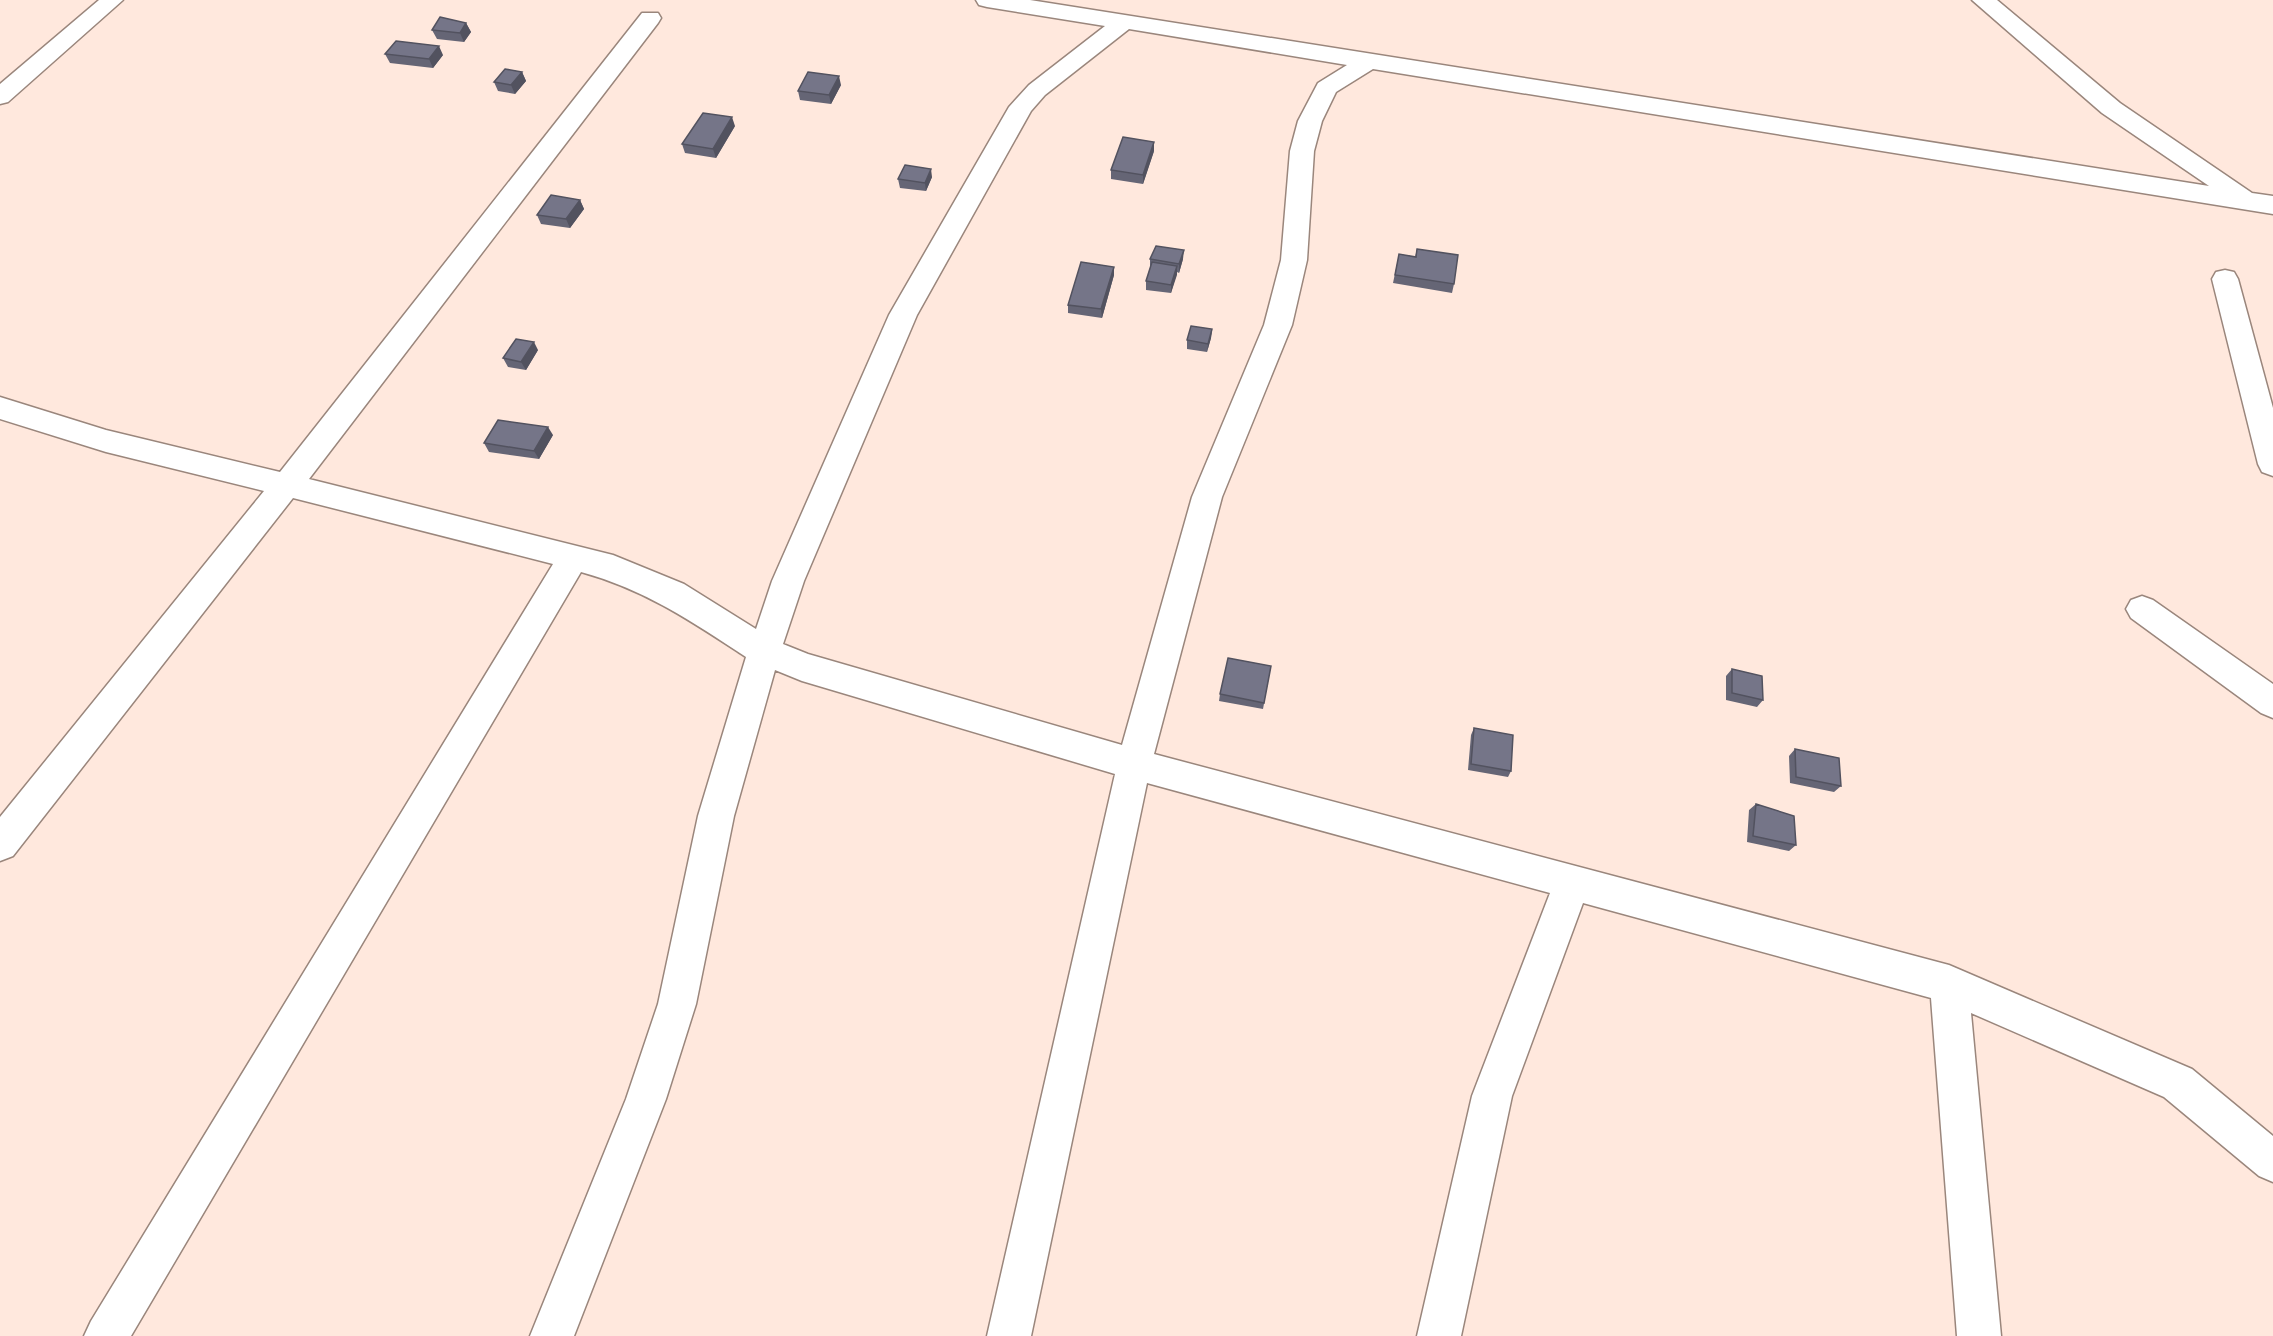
<svg xmlns="http://www.w3.org/2000/svg" width="2273" height="1336" viewBox="0 0 2273 1336" font-family="'Noto Sans',sans-serif">
<style>
.lines{fill:none;stroke-linecap:round;stroke-linejoin:round}
.minor-casing{stroke:#9a867c;stroke-width:3}
.minor{fill:#fff;fill-rule:evenodd}
.wall{fill:#656575}
.shaded-wall{fill:#52525f}
.building{fill:#757588;stroke:#52525f;stroke-width:1.5}
</style>
<rect width="100%" height="100%" fill="#ffe8dd"/>
<g class="lines">
<g class="minor-casing">
<path id="minor" d="M 99,0 L 123,0 L 8,102 L 0,104 L 0,84 Z
M 976,0 L 1030,0 L 2209,186 L 2102,113 L 1972,0 L 1997,0 L 2120,103 L 2252,193 L 2273,196 L 2273,214 L 1373,69 L 1336,92 L 1322,121 L 1314,151 L 1307,260 L 1292,325 L 1222,497 L 1154,754 L 1949,965 L 2192,1069 L 2273,1136 L 2273,1182 L 2259,1176 L 2164,1097 L 1971,1013 L 2001,1336 L 1957,1336 L 1931,998 L 1583,903 L 1512,1096 L 1461,1336 L 1417,1336 L 1472,1096 L 1550,893 L 1147,783 L 1031,1336 L 987,1336 L 1115,774 L 802,681 L 775,670 L 734,816 L 696,1004 L 666,1099 L 574,1336 L 530,1336 L 626,1099 L 658,1004 L 698,816 L 746,657 C 691,621 646,590 581,572 L 131,1336 L 84,1336 L 91,1321 L 553,564 L 293,498 L 13,856 L 0,861 L 0,817 L 264,491 L 106,452 L 0,419 L 0,397 L 106,430 L 280,472 L 642,13 L 658,13 L 661,18 L 658,23 L 309,479 L 613,555 L 684,584 L 756,629 L 772,581 L 889,315 L 1009,107 L 1029,85 L 1105,26 L 987,7 L 979,5 ZM 1129,29 L 1347,65 L 1318,83 L 1298,121 L 1290,151 L 1281,260 L 1264,325 L 1192,497 L 1122,745 L 808,654 L 783,644 L 804,581 L 917,315 L 1031,111 L 1045,95 Z
M 2225,270 L 2234,272 L 2238,279 L 2273,408 L 2273,476 L 2262,472 L 2258,464 L 2212,279 L 2216,272 Z
M 2142,596 L 2153,600 L 2273,684 L 2273,718 L 2261,713 L 2131,618 L 2126,609 L 2131,600 Z"/>
</g>
<use href="#minor" class="minor"/>
</g>
<path class="wall" d="M 466,23 L 471,32 L 464,42 L 437,39 L 432,30 Z
M 385,54 L 443,55 L 433,68 L 390,63 Z
M 522,72 L 526,81 L 515,94 L 498,91 L 494,82 Z
M 841,85 L 831,104 L 800,100 L 798,91 Z
M 735,126 L 716,158 L 685,153 L 682,144 Z
M 1154,151 L 1143,184 L 1111,179 L 1111,170 Z
M 932,177 L 926,191 L 900,188 L 898,179 Z
M 580,200 L 584,209 L 570,228 L 541,224 L 537,215 Z
M 1417,249 L 1454,284 L 1452,293 L 1393,283 L 1399,254 L 1415,257 Z
M 1150,259 L 1183,259 L 1179,273 L 1177,272 L 1171,293 L 1146,290 L 1146,281 L 1150,268 Z
M 1114,267 L 1114,275 L 1102,318 L 1068,313 L 1068,305 Z
M 1212,329 L 1211,338 L 1207,352 L 1187,349 L 1187,340 Z
M 538,350 L 526,370 L 508,367 L 503,358 Z
M 553,435 L 539,459 L 489,452 L 484,443 Z
M 1271,666 L 1263,709 L 1219,701 L 1220,694 Z
M 1732,669 L 1763,700 L 1757,707 L 1726,700 L 1726,676 Z
M 1474,728 L 1511,771 L 1508,777 L 1468,770 L 1471,735 Z
M 1795,749 L 1841,786 L 1834,792 L 1790,783 L 1789,756 Z
M 1756,804 L 1796,845 L 1789,851 L 1747,842 L 1749,810 Z"/>
<path class="shaded-wall" d="M 466,23 L 471,32 L 464,42 L 460,33 Z
M 439,46 L 443,55 L 433,68 L 429,59 Z
M 522,72 L 526,81 L 515,94 L 511,85 Z
M 839,76 L 841,85 L 831,104 L 829,95 Z
M 732,117 L 735,126 L 716,158 L 713,149 Z
M 1154,142 L 1154,151 L 1143,184 L 1143,175 Z
M 931,169 L 932,177 L 926,191 L 925,183 Z
M 580,200 L 584,209 L 570,228 L 566,219 Z
M 1184,250 L 1183,259 L 1179,273 L 1179,264 Z
M 1177,266 L 1177,275 L 1171,293 L 1171,285 Z
M 1114,267 L 1114,275 L 1102,318 L 1101,309 Z
M 1212,329 L 1211,338 L 1207,352 L 1208,344 Z
M 534,342 L 538,350 L 526,370 L 521,362 Z
M 548,427 L 553,435 L 539,459 L 534,451 Z"/>
<path class="building" d="M 440,17 L 466,23 L 460,33 L 432,30 Z
M 396,41 L 439,46 L 429,59 L 385,54 Z
M 505,69 L 522,72 L 511,85 L 494,82 Z
M 808,72 L 839,76 L 829,95 L 798,91 Z
M 703,113 L 732,117 L 713,149 L 682,144 Z
M 1123,137 L 1154,142 L 1143,175 L 1111,170 Z
M 905,165 L 931,169 L 925,183 L 898,179 Z
M 551,195 L 580,200 L 566,219 L 537,215 Z
M 1156,246 L 1184,250 L 1179,264 L 1150,259 Z
M 1417,249 L 1458,255 L 1454,284 L 1395,275 L 1399,254 L 1416,257 Z
M 1081,262 L 1114,267 L 1101,309 L 1068,305 Z
M 1152,262 L 1177,266 L 1171,285 L 1146,281 Z
M 1191,326 L 1212,329 L 1208,344 L 1187,340 Z
M 516,339 L 534,342 L 521,362 L 503,358 Z
M 498,420 L 548,427 L 534,451 L 484,443 Z
M 1228,658 L 1271,666 L 1264,703 L 1220,694 Z
M 1732,669 L 1762,676 L 1763,700 L 1732,693 Z
M 1474,728 L 1513,735 L 1511,771 L 1471,764 Z
M 1795,749 L 1839,758 L 1841,786 L 1796,777 Z
M 1756,804 L 1794,816 L 1796,845 L 1753,836 Z"/>
</svg>
